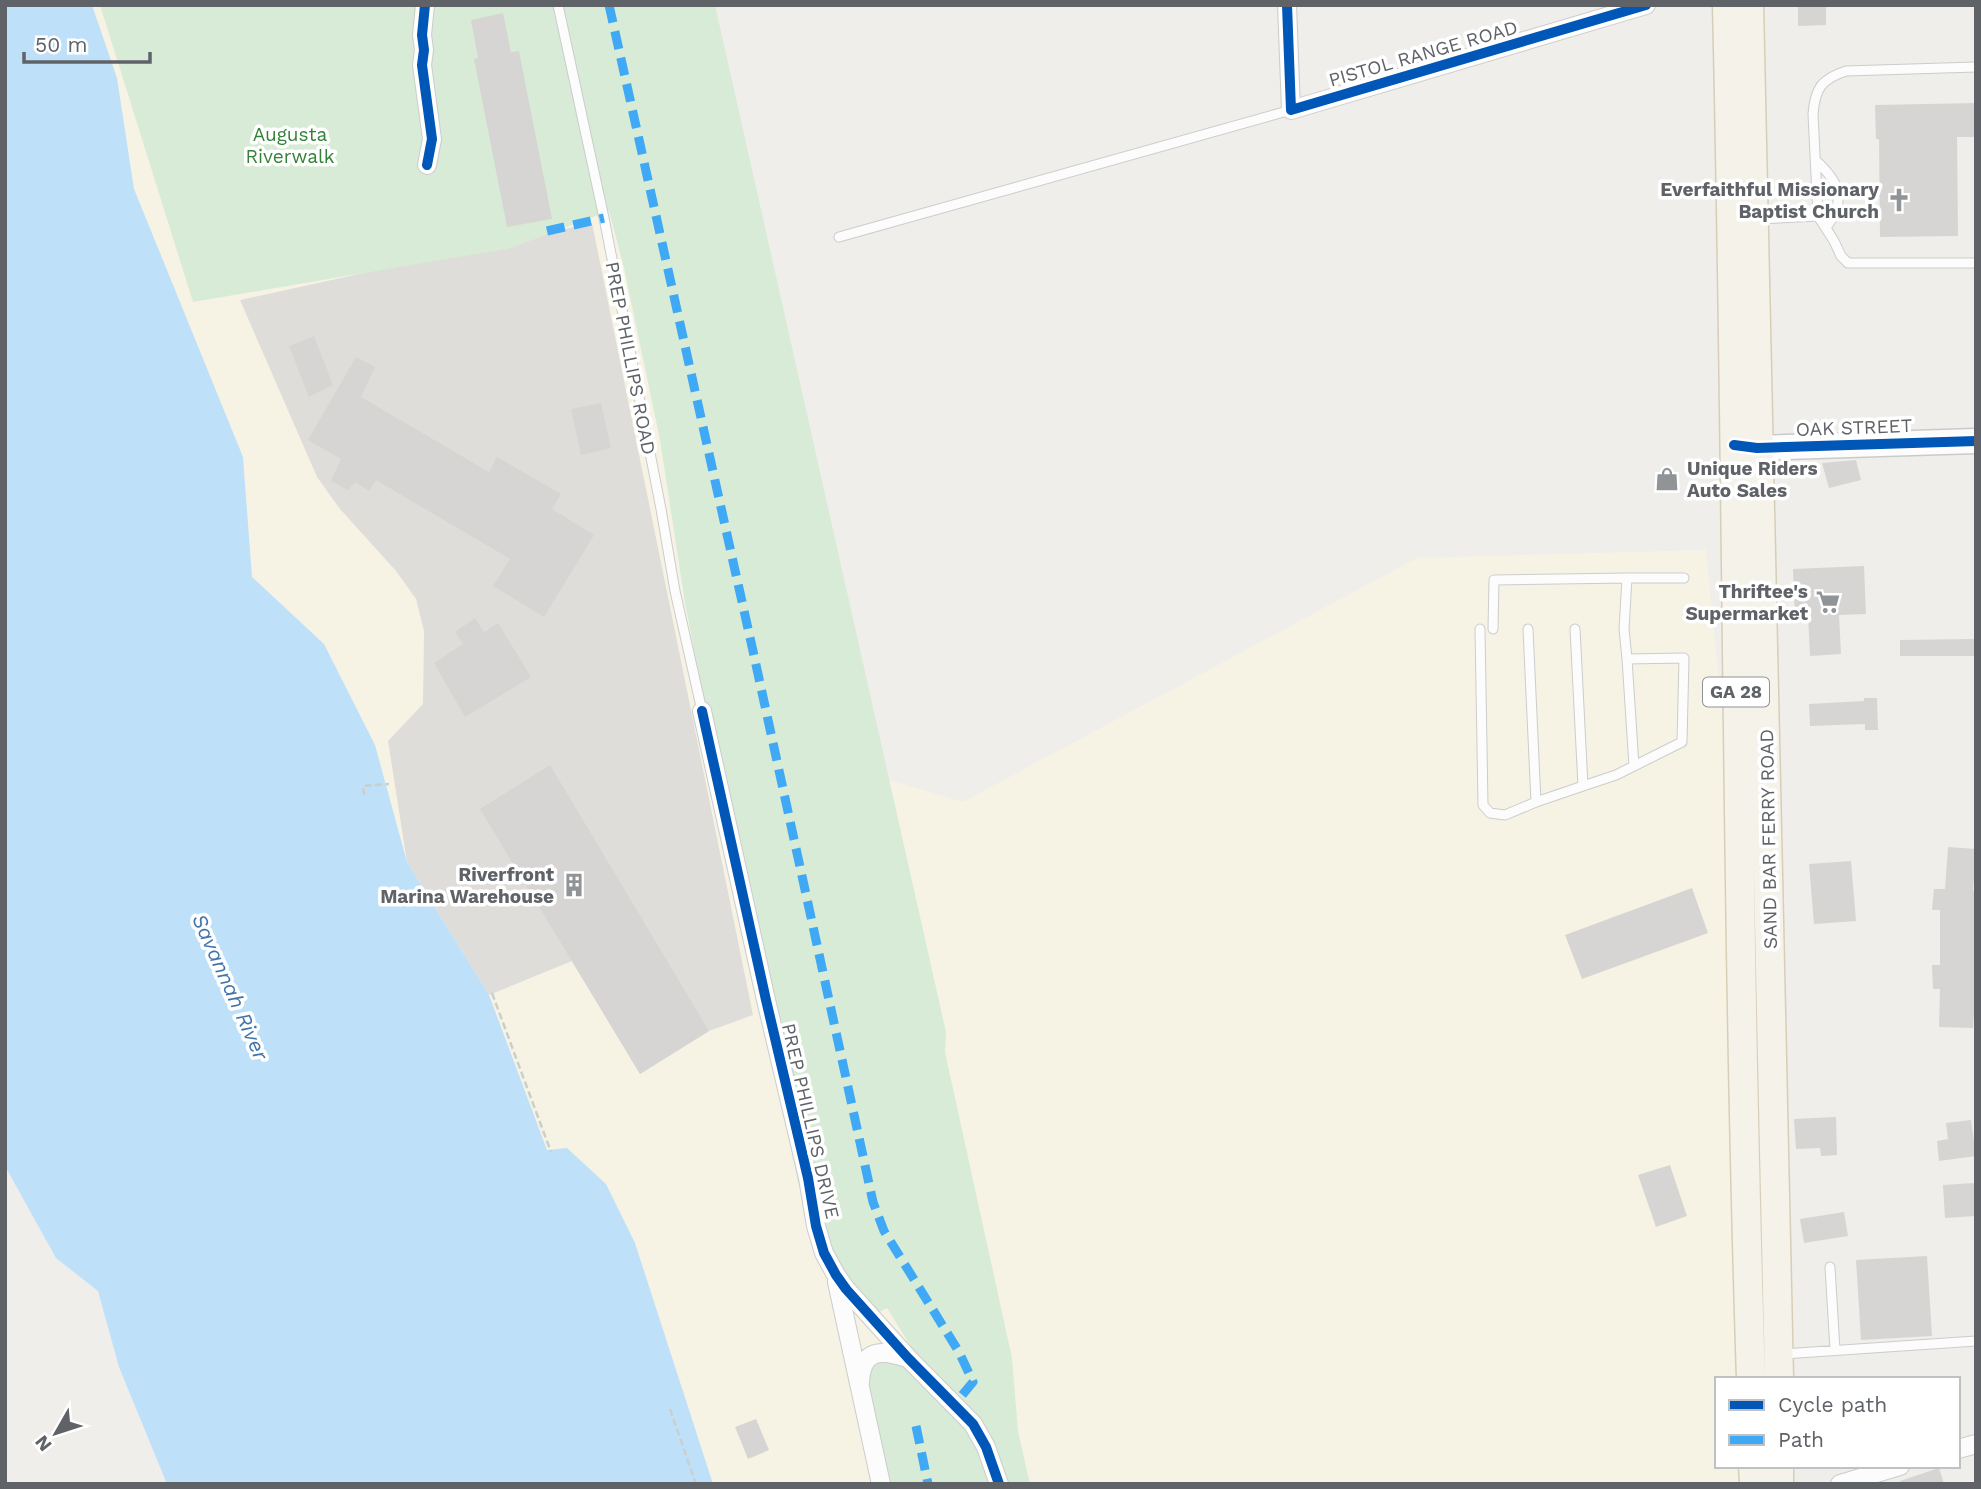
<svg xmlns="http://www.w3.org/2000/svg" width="1981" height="1489" viewBox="0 0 1981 1489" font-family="'Work Sans',sans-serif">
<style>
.commercial{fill:#f7f3e4}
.industrial{fill:#dfddda}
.green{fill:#d8ebd6}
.water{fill:#bfe0f9}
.building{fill:#d6d5d3}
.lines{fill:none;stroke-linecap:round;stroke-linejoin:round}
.lane-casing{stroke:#cbcccc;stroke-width:11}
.street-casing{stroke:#cbcccc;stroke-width:20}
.secondary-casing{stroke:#cacacb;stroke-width:27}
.primary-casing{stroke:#d7ceb8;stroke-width:31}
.path{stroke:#cacfcc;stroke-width:2.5;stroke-dasharray:7 3.5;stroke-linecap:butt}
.lane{stroke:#fdfcfc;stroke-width:9}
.street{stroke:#fdfcfc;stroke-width:18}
.secondary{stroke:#fdfcfc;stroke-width:24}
.primary{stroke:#f4f2e9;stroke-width:28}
.quiet{stroke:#3fa9f5;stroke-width:9;stroke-dasharray:18 9;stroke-linecap:butt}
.cycleway-casing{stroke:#fff;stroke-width:15}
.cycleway{stroke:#0057b8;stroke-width:10}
.labels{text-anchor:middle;stroke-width:7;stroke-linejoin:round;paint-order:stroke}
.shield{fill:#fff;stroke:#8f9295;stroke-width:2}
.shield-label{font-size:18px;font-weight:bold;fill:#5f6368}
.street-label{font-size:19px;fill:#5f6368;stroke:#fff}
.park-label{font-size:19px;fill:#348238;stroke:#fff}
.poi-label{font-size:19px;font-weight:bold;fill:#5f6368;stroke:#fff;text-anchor:end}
.water-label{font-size:21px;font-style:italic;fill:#4174aa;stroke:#fff}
</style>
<rect width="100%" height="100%" fill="#efeeea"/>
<path class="commercial" d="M 5,5 L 635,5 L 875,776 L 963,802 L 1417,558 L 1706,550 L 1733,822 L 1764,1379 L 1717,1379 L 1717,1466 L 1769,1466 L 1769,1484 L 605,1484 Z"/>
<path class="industrial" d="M 592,223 L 753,1015 L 709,1031 L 640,1074 L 572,961 L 489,995 L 407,862 L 388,741 L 423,704 L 424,631 L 416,599 L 396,571 L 340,509 L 317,477 L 240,300 Z"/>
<path class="green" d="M 100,5 L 715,5 L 946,1032 L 945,1052 L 1012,1358 L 1018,1431 L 1030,1484 L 891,1484 L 867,1376 C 881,1353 894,1359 918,1358 L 887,1308 L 876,1314 C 862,1297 847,1280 837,1260 C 824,1236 821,1206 814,1180 L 798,1183 L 685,603 L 660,440 L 624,268 L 609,211 L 511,248 L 193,302 Z"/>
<path class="water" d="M 5,5 L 92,5 L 117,78 L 134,189 L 243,457 L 252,577 L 324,644 L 375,745 L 407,862 L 489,995 L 547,1150 L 567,1148 L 606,1184 L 635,1243 L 713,1484 L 167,1484 L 119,1367 L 98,1291 L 56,1258 L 5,1166 Z"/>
<path class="building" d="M 1798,5 L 1826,5 L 1826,25 L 1798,26 Z
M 503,13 L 511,52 L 519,51 L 552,219 L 507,227 L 474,59 L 478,58 L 471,20 Z
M 1976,103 L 1976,137 L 1957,137 L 1958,236 L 1880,237 L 1879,139 L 1876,139 L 1875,105 Z
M 314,336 L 333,385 L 309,397 L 289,346 Z
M 356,357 L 375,367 L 361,397 L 489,472 L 497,457 L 561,494 L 552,509 L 594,535 L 544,617 L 493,586 L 510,559 L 376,480 L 369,491 L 355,482 L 348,490 L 331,481 L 341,459 L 308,440 Z
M 601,403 L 611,448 L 581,455 L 571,409 Z
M 1856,460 L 1861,480 L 1829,488 L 1822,463 Z
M 1864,566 L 1866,614 L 1839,615 L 1841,654 L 1810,656 L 1808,615 L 1795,616 L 1793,569 Z
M 475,618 L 484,632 L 498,623 L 531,677 L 465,717 L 434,663 L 463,644 L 455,632 Z
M 1974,639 L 1974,656 L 1900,656 L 1900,640 Z
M 1864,698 L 1877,698 L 1878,730 L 1865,730 L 1865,724 L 1810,726 L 1809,704 L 1864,701 Z
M 550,765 L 709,1031 L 640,1074 L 480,809 Z
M 1948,847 L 1976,849 L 1973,891 L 1976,891 L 1976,987 L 1973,1028 L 1939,1027 L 1940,989 L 1933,989 L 1932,965 L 1940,965 L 1940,910 L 1932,910 L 1934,889 L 1945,889 Z
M 1851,861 L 1856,921 L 1814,924 L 1809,864 Z
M 1692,888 L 1708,933 L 1582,979 L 1565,935 Z
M 1836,1117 L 1837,1155 L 1821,1156 L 1820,1148 L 1796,1149 L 1794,1119 Z
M 1971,1120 L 1976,1156 L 1939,1161 L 1937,1141 L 1948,1139 L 1946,1123 Z
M 1670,1165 L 1687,1216 L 1656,1227 L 1638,1175 Z
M 1974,1183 L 1976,1216 L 1945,1218 L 1943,1185 Z
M 1844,1212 L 1848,1236 L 1804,1243 L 1800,1219 Z
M 1927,1256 L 1932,1336 L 1861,1340 L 1856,1260 Z
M 756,1419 L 769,1450 L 748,1459 L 735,1427 Z
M 1939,1468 L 1944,1484 L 1901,1484 L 1900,1481 Z"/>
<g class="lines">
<g class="lane-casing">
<path id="lane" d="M 558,5 L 604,218 L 661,509 L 675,591 L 702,711
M 1976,67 L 1846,71 C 1821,79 1815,89 1813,114 L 1818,216 L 1834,241 L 1841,256 L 1848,263 L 1976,263
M 1815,160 C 1840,182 1847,200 1826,228
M 1758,219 L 1818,216
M 839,237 L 1291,110
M 1627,578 L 1684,578
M 1480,629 L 1483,805 L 1490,813 L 1505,815 L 1536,802 L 1583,786 L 1575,629
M 1493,629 L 1494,580 L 1627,578 L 1624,629 L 1627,659
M 1528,629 L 1536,802
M 1583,786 L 1616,775 L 1682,742 L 1684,658 L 1627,659 L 1634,766
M 1830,1267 L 1835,1350
M 1783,1354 L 1976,1341"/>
</g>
<g class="street-casing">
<path id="street" d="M 425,5 L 422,35 L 424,50 L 422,65 L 432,139 L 427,165
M 1287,5 L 1291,110 L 1646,5
M 702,711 L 766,1000 L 808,1178 L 816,1226 L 824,1253 L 836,1275 L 846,1289 L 908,1358 L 973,1424 L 986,1447 L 999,1484
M 837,1282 L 881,1484
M 860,1382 C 862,1349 881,1349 907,1358
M 1958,1449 L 1976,1444
M 1840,1484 L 1900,1466"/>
</g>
<g class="secondary-casing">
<path id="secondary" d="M 1739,446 L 1757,448 L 1976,441"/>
</g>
<g class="primary-casing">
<path id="primary" d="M 1727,5 C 1738,463 1736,921 1751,1379
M 1749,5 L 1779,1379
M 1753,1466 L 1754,1484
M 1779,1484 L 1779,1466"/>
</g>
<path class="path" d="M 364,795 L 363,786 L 389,784
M 492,993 L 551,1152
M 670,1409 L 696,1484"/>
<use href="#lane" class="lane"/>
<use href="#street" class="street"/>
<use href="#secondary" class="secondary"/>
<use href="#primary" class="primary"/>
<path class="quiet" d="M 609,5 L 753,651 L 873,1202 L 884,1231 L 959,1352 L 973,1382 L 954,1405
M 547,231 L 604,218
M 916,1426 L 928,1484"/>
<g class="cycleway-casing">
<path id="cycleway" d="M 425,5 L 422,35 L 424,50 L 422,65 L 432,139 L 427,165
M 1287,5 L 1291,110 L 1646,5
M 1734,445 L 1757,448 L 1976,441
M 702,711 L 766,1000 L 808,1178 L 816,1226 L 824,1253 L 836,1275 L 846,1289 L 908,1358 L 973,1424 L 986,1447 L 999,1484"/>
</g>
<use href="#cycleway" class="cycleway"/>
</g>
<defs>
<g id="church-bare" transform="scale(1.89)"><path d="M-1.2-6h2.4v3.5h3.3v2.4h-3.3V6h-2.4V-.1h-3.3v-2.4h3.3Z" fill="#919496" stroke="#fff" stroke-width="2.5" paint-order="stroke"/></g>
<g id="shop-bare" transform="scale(1.89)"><path d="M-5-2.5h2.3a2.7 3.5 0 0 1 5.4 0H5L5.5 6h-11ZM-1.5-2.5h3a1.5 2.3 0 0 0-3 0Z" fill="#919496" stroke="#fff" stroke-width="2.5" paint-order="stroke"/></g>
<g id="supermarket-bare" transform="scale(1.89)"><path d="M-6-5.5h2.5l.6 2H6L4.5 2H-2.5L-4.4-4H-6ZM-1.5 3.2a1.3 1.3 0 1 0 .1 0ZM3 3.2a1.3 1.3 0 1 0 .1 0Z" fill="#919496" stroke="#fff" stroke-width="2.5" paint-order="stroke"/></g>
<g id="building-bare" transform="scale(1.89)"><path d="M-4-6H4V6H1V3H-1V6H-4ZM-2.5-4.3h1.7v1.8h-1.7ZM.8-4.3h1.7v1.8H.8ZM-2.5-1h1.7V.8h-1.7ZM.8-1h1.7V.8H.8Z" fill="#919496" stroke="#fff" stroke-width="2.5" paint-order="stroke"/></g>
</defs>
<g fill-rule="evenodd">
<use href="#church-bare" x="1899" y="200"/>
<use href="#shop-bare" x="1667" y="479"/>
<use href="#supermarket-bare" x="1828" y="602"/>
<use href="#building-bare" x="574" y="885"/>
</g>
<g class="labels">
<rect class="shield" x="1703" y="677.5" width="66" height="29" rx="5"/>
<g class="shield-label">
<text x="1736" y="698">GA 28</text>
</g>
<g class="street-label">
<text transform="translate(1423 53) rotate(-16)" y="7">PISTOL RANGE ROAD</text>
<text transform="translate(631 358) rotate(79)" y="7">PREP PHILLIPS ROAD</text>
<text transform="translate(1854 427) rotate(-2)" y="7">OAK STREET</text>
<text transform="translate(1768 839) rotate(-91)" y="7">SAND BAR FERRY ROAD</text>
<text transform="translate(811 1121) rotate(77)" y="7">PREP PHILLIPS DRIVE</text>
</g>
<g class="park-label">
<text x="290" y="141">Augusta<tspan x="290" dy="22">Riverwalk</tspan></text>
</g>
<g class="poi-label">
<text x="1879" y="196">Everfaithful Missionary<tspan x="1879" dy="22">Baptist Church</tspan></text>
<text x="1687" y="475" text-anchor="start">Unique Riders<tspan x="1687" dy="22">Auto Sales</tspan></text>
<text x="1808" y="598">Thriftee's<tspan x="1808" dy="22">Supermarket</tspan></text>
<text x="554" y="881">Riverfront<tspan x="554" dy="22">Marina Warehouse</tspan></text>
</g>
<g class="water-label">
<text transform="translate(230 987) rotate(66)" y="7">Savannah River</text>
</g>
</g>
<rect width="1981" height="1489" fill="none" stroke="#5f6368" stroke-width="14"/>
<rect x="1715" y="1377" width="245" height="91" fill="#ffffff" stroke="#bfc1c3" stroke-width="2"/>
<rect x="1729" y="1400" width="35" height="10" fill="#0057b8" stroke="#bfc1c3" stroke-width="2"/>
<text x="1778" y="1412" font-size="21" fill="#5f6368">Cycle path</text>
<rect x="1729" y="1435" width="35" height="10" fill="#3fa9f5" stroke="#bfc1c3" stroke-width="2"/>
<text x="1778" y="1447" font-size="21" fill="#5f6368">Path</text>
<g transform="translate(56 1433) rotate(231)" stroke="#ffffff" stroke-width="5" paint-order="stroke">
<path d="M0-5L12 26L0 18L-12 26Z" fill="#5f6368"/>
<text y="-10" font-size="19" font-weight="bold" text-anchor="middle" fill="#5f6368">N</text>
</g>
<path d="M24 52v10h126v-10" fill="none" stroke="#5f6368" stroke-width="3.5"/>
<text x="35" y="52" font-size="21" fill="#5f6368" stroke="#ffffff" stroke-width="5" paint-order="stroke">50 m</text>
</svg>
